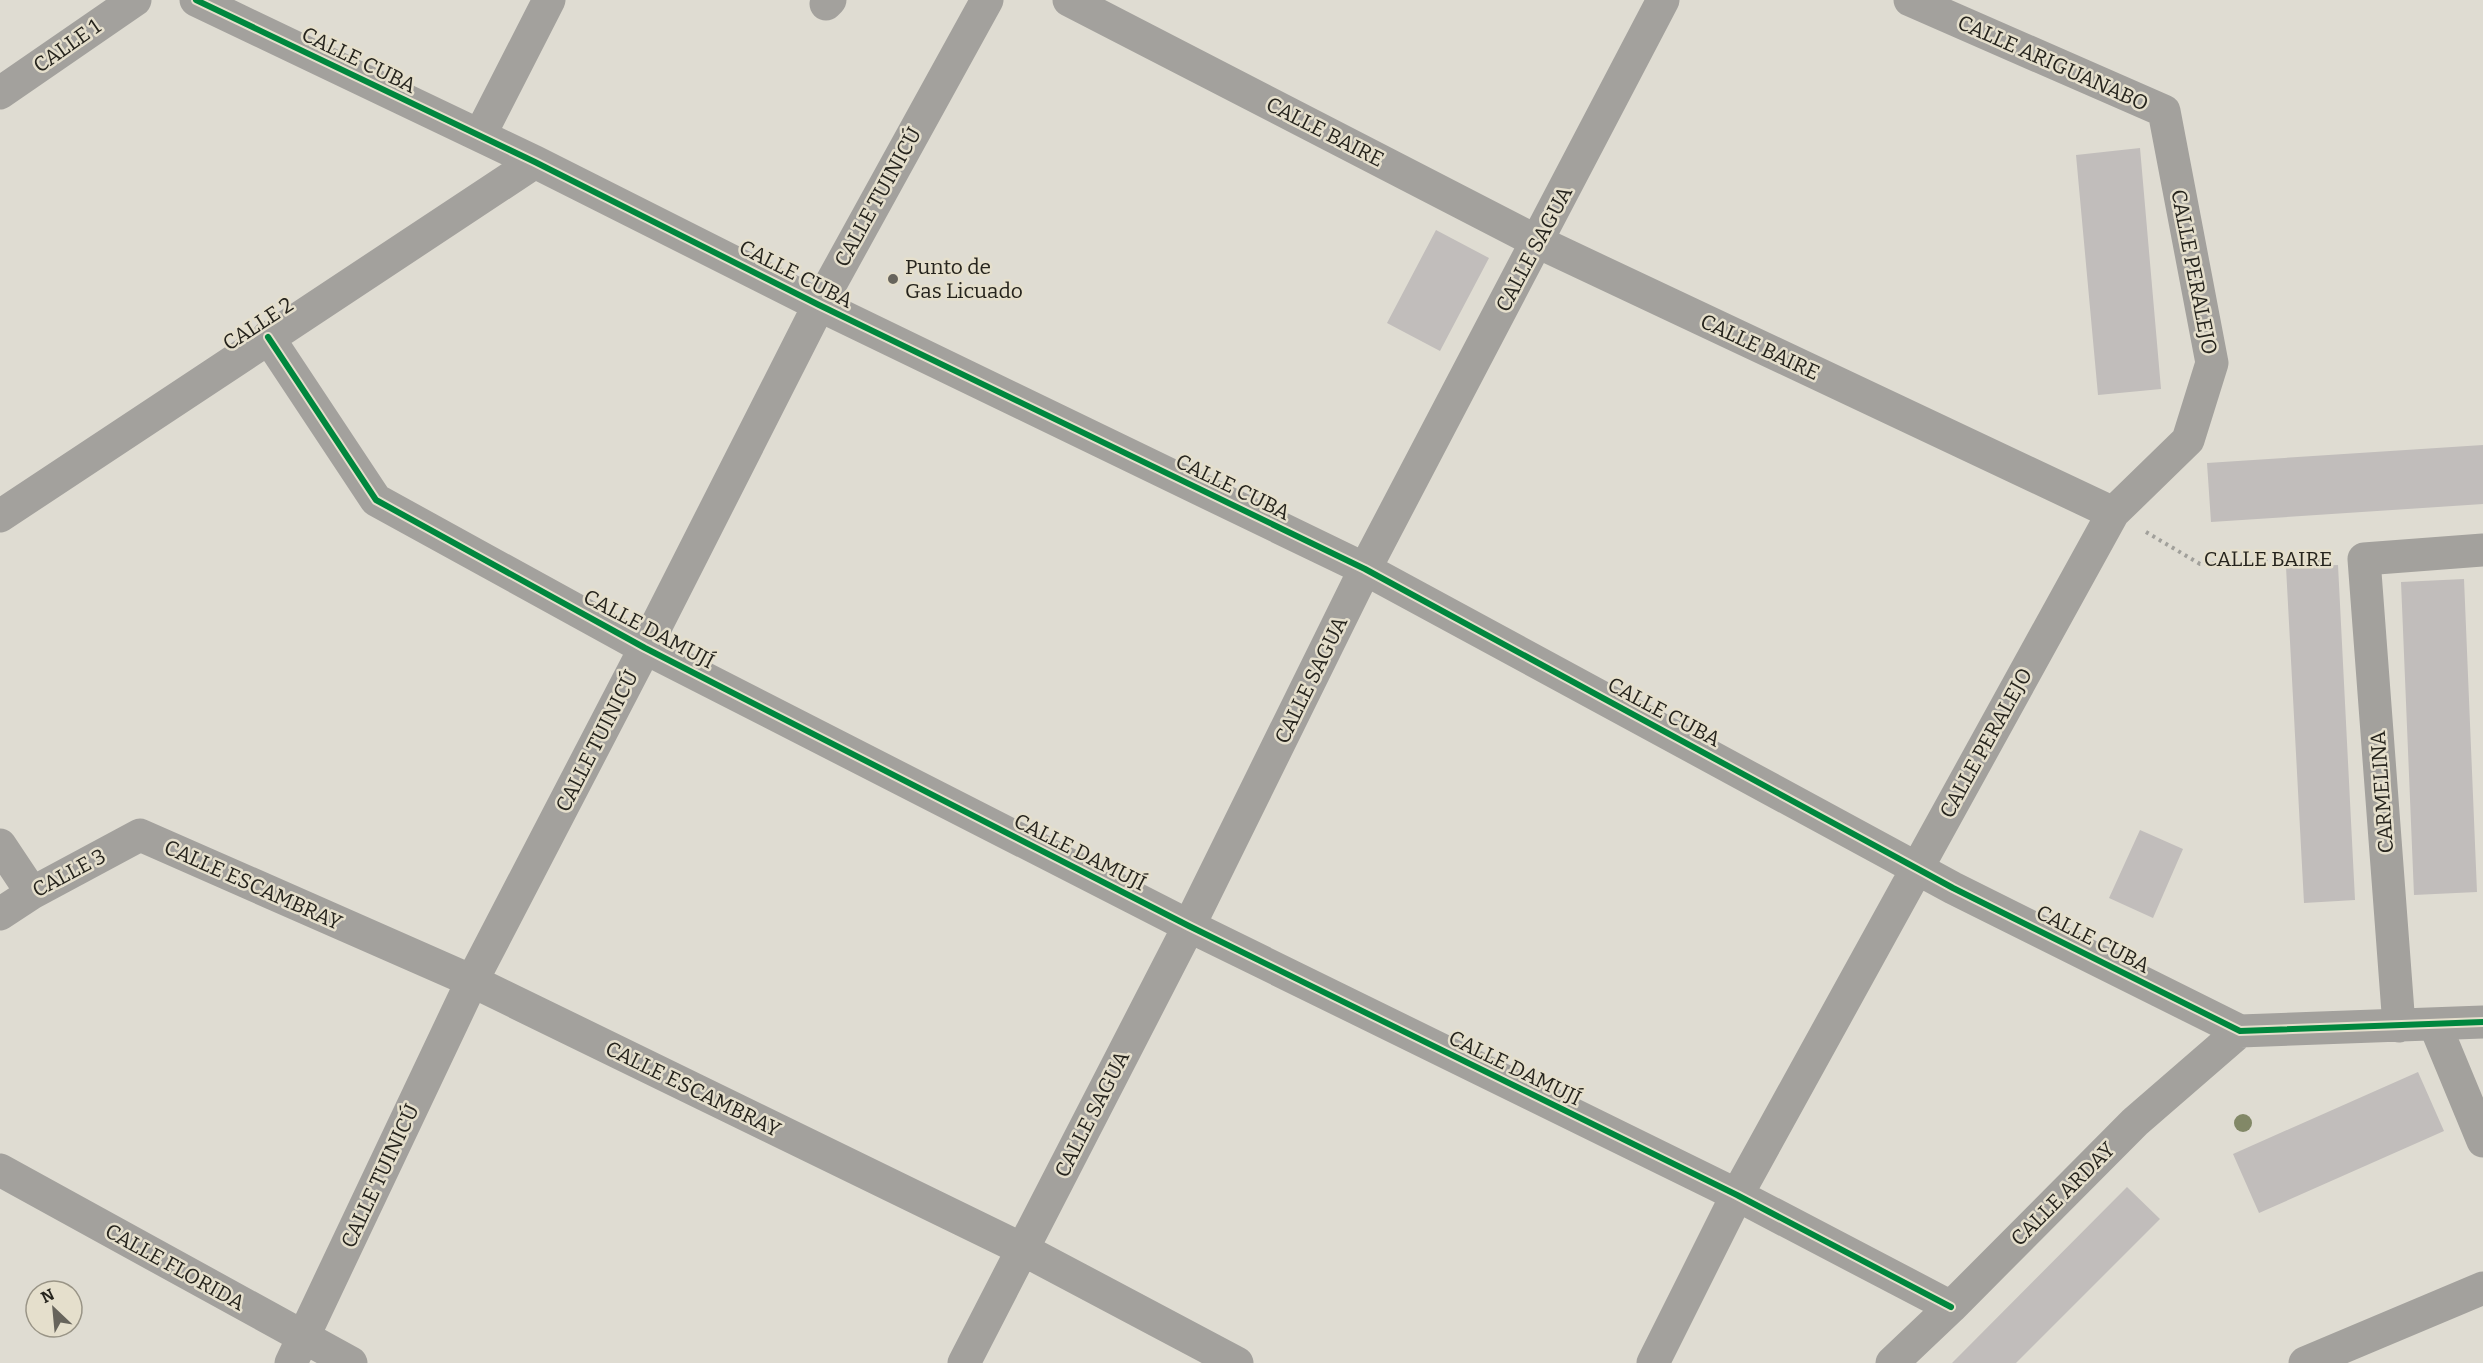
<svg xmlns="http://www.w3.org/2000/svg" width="2483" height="1363" viewBox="0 0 2483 1363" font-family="Bitter,serif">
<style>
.building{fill:#c1bdbb}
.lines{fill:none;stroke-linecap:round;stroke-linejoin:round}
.path{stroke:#a1a09b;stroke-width:4;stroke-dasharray:3 4.5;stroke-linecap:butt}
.minor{stroke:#a3a19d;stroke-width:33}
.cycleway-casing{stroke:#e5dfcc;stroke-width:10}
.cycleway{stroke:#00873e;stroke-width:6}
.tree{fill:#828867}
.poi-dot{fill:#67645c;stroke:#e5dfcc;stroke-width:2}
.labels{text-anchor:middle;stroke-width:5;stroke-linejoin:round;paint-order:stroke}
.street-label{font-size:21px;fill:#26241d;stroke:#e5dfcc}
.poi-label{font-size:21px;fill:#26241d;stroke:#e5dfcc;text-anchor:start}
</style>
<rect width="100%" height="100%" fill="#dfdcd2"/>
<path class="building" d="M 2140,148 L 2161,389 L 2098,395 L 2076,155 Z
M 1436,230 L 1489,258 L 1440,351 L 1387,323 Z
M 2483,445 L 2483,504 L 2211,522 L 2207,463 Z
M 2338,565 L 2355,900 L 2304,903 L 2286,567 Z
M 2464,579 L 2477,892 L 2414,895 L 2401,582 Z
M 2140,830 L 2183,849 L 2153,918 L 2109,898 Z
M 2418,1072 L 2444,1131 L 2259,1213 L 2233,1154 Z
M 2127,1187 L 2160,1219 L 2016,1363 L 1952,1363 Z"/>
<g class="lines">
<path class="path" d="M 2146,532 L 2200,564 L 2327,560"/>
<path class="minor" d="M 196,0 L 535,162 L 819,305 L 1365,569 L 1953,888 L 2240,1031 L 2483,1022
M 1069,0 L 1538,242 L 2113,513
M 826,4 L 830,0
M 0,93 L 135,0
M 480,135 L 549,0
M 268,337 L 376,500 L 645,648 L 1189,926 L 1737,1195 L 1951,1307
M 0,516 L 535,162
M 0,845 L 32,893
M 0,914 L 32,893 L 140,835 L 472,981 L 1022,1249 L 1237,1363
M 2435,1025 L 2483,1141
M 2399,1026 L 2364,559 L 2483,550
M 0,1170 L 351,1363
M 291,1363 L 472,981 L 645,648 L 819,305 L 987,0
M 964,1363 L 1189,926 L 1365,569 L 1663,0
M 1653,1363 L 1737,1195 L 2113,513 L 2188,440 L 2212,363 L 2164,111 L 1910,0
M 1892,1363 L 1951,1307 L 2135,1122 L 2240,1031
M 2305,1363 L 2483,1288"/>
<g class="cycleway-casing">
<path id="cycleway" d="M 196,0 L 535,162 L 819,305 L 1365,569 L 1953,888 L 2240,1031 L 2483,1022
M 268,337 L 376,500 L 645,648 L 1189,926 L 1737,1195 L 1951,1307"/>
</g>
<use href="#cycleway" class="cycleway"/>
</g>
<circle class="tree" cx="2243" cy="1123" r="9"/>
<circle class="poi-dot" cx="893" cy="279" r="6"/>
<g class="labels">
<g class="street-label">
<text transform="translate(67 46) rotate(-35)" y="7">CALLE 1</text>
<text transform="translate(359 60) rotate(26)" y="7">CALLE CUBA</text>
<text transform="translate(2053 63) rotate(24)" y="7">CALLE ARIGUANABO</text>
<text transform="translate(1325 132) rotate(27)" y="7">CALLE BAIRE</text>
<text transform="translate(878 197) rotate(-61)" y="7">CALLE TUINICÚ</text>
<text transform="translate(1534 249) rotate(-62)" y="7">CALLE SAGUA</text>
<text transform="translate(2194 272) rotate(79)" y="7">CALLE PERALEJO</text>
<text transform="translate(796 274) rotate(27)" y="7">CALLE CUBA</text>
<text transform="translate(258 324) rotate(-33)" y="7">CALLE 2</text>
<text transform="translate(1760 347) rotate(25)" y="7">CALLE BAIRE</text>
<text transform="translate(1233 487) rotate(26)" y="7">CALLE CUBA</text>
<text x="2268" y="566">CALLE BAIRE</text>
<text transform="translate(649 629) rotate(28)" y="7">CALLE DAMUJÍ</text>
<text transform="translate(1311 680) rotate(-64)" y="7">CALLE SAGUA</text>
<text transform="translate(1664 712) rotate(28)" y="7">CALLE CUBA</text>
<text transform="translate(597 741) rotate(-63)" y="7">CALLE TUINICÚ</text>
<text transform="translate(1986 743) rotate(-61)" y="7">CALLE PERALEJO</text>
<text transform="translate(2382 792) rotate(-94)" y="7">CARMELINA</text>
<text transform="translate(1080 852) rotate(27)" y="7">CALLE DAMUJÍ</text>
<text transform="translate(69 873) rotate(-28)" y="7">CALLE 3</text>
<text transform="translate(253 885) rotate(24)" y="7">CALLE ESCAMBRAY</text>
<text transform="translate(2093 939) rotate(27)" y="7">CALLE CUBA</text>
<text transform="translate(1515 1068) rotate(26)" y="7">CALLE DAMUJÍ</text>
<text transform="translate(693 1089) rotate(26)" y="7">CALLE ESCAMBRAY</text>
<text transform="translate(1092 1114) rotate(-63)" y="7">CALLE SAGUA</text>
<text transform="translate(380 1176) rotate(-65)" y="7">CALLE TUINICÚ</text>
<text transform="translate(2063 1194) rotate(-45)" y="7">CALLE ARDAY</text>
<text transform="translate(175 1267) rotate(29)" y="7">CALLE FLORIDA</text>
</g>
<g class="poi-label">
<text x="905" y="274">Punto de<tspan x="905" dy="24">Gas Licuado</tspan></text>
</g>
</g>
<g transform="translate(54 1309) rotate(334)"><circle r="28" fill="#e5dfcc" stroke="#999486" stroke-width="1.5"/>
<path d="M0-4.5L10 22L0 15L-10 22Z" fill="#67645c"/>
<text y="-9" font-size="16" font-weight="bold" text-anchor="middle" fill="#26241d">N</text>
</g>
</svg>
